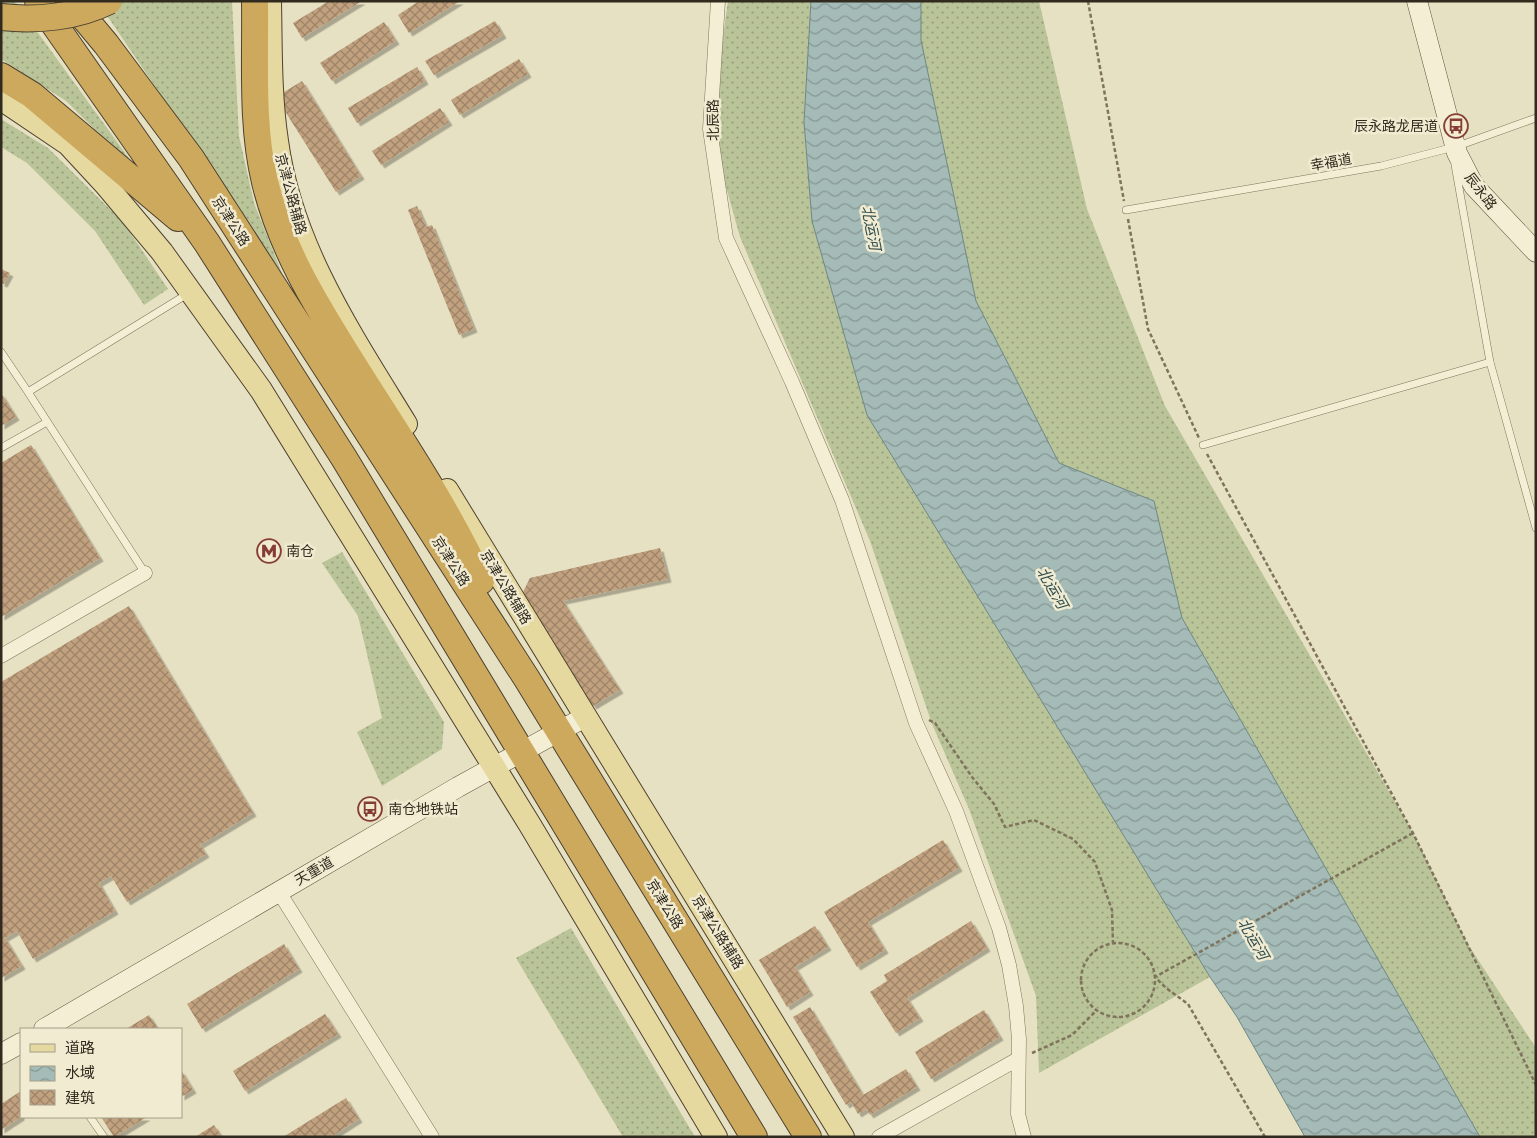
<svg xmlns="http://www.w3.org/2000/svg" width="1537" height="1138" viewBox="0 0 1537 1138" font-family="'Noto Serif','Noto Sans SC',serif">
<style>
.grass{fill:url(#grass-dots)}
.water{fill:url(#water-waves);stroke:#6d8784}
.building{fill:url(#building-cross-hatch);filter:url(#shadow)}
.lines{fill:none;stroke-linecap:round;stroke-linejoin:round}
.lane-casing{stroke:#7f735c;stroke-width:8}
.street-casing{stroke:#7f735c;stroke-width:15}
.secondary-casing{stroke:#61543f;stroke-width:21}
.primary-casing{stroke:#4d4130;stroke-width:24}
.highway-casing{stroke:#4d4130;stroke-width:28}
.path{stroke:#7f735c;stroke-width:2.5;stroke-dasharray:4 2.5;stroke-linecap:butt}
.lane{stroke:#f4eed5;stroke-width:7}
.street{stroke:#f4eed5;stroke-width:14}
.secondary{stroke:#f4eed5;stroke-width:20}
.primary{stroke:#e6d99f;stroke-width:22}
.highway{stroke:#cda95e;stroke-width:26}
.highway-bridge-casing{stroke:#4d4130;stroke-width:28;stroke-linecap:butt}
.highway-bridge{stroke:#cda95e;stroke-width:26}
.labels{text-anchor:middle;stroke-width:5;stroke-linejoin:round;paint-order:stroke}
.street-label{font-size:14px;fill:#312a1e;stroke:#f0ebd1}
.poi-label{font-size:14px;fill:#312a1e;stroke:#f0ebd1;text-anchor:start}
.water-label{font-size:15px;font-style:italic;fill:#2f4d4f;stroke:#f0ebd1}
</style>
<defs>
<pattern id="grass-dots" width="8" height="8" patternUnits="userSpaceOnUse" patternTransform="scale(1.25)"><rect width="8" height="8" fill="#bac499"/><path d="M2 2h.1M6 6h.1" fill="none" stroke="#989f7c" stroke-width="1.8" stroke-linecap="round"/></pattern>
<pattern id="water-waves" width="16" height="10" patternUnits="userSpaceOnUse" patternTransform="scale(1.25)"><rect width="16" height="10" fill="#a4bbb7"/><path d="M0 5q4-4 8 0t8 0" fill="none" stroke="#869894"/></pattern>
<pattern id="building-cross-hatch" width="8" height="8" patternUnits="userSpaceOnUse" patternTransform="scale(1.25)"><rect width="8" height="8" fill="#c1a17e"/><path d="M0 0l8 8M0 8l8-8" fill="none" stroke="#9d8367"/></pattern>
<filter id="shadow"><feDropShadow dx="3.5" dy="3.5" stdDeviation="0" flood-color="#0004"/></filter>
</defs>
<rect width="100%" height="100%" fill="#e7e1c3"/>
<path class="grass" d="M 1,1 L 15,1 L 141,175 L 66,101 L 1,59 Z
M 97,1 L 232,1 L 239,136 L 254,203 L 282,273 Z
M 728,1 L 811,1 L 804,122 L 812,221 L 867,415 L 1210,977 L 1039,1073 L 1036,996 L 969,809 L 932,724 L 870,541 L 740,237 L 710,129 Z
M 921,1 L 1039,1 L 1087,209 L 1165,406 L 1413,833 L 1467,943 L 1536,1048 L 1536,1137 L 1480,1137 L 1182,618 L 1154,501 L 1059,463 L 976,301 L 921,40 Z
M 1,119 L 48,148 L 123,222 L 168,289 L 144,305 L 95,231 L 27,163 L 1,147 Z
M 342,552 L 444,722 L 442,749 L 382,786 L 357,732 L 382,718 L 358,616 L 322,563 Z
M 571,928 L 695,1137 L 623,1137 L 516,958 Z"/>
<path class="water" d="M 811,1 L 921,1 L 921,40 L 976,301 L 1059,463 L 1154,501 L 1182,618 L 1480,1137 L 1305,1137 L 1237,1017 L 1210,977 L 867,415 L 812,221 L 804,122 Z"/>
<path class="building" d="M 329,1 L 362,1 L 302,38 L 293,23 Z
M 419,1 L 460,1 L 409,33 L 398,15 Z
M 495,21 L 503,35 L 434,75 L 425,61 Z
M 384,22 L 396,41 L 332,81 L 320,63 Z
M 519,59 L 528,74 L 460,115 L 451,100 Z
M 417,67 L 425,81 L 357,123 L 348,108 Z
M 302,81 L 361,176 L 336,192 L 276,97 Z
M 440,108 L 449,122 L 381,165 L 372,151 Z
M 417,206 L 426,227 L 432,225 L 474,329 L 459,335 L 408,210 Z
M 1,269 L 10,273 L 4,284 L 1,283 Z
M 1,393 L 16,417 L 1,426 Z
M 31,445 L 100,558 L 1,617 L 1,463 Z
M 660,548 L 668,579 L 563,601 L 620,690 L 593,706 L 522,594 L 530,578 Z
M 129,606 L 253,813 L 200,845 L 206,854 L 127,902 L 111,876 L 99,883 L 115,911 L 33,959 L 17,931 L 5,938 L 22,966 L 1,978 L 1,682 Z
M 943,840 L 959,868 L 868,922 L 885,950 L 857,967 L 824,912 Z
M 971,921 L 987,948 L 907,998 L 920,1018 L 896,1033 L 870,992 L 887,981 L 884,975 Z
M 815,926 L 828,947 L 795,967 L 810,992 L 787,1007 L 759,960 Z
M 284,944 L 299,969 L 202,1029 L 187,1004 Z
M 810,1007 L 863,1095 L 906,1069 L 917,1087 L 870,1115 L 866,1109 L 858,1114 L 851,1102 L 846,1105 L 793,1017 Z
M 984,1010 L 1000,1037 L 931,1079 L 915,1052 Z
M 325,1014 L 338,1034 L 245,1091 L 233,1071 Z
M 149,1015 L 158,1029 L 126,1029 Z
M 181,1070 L 193,1090 L 181,1097 Z
M 21,1091 L 21,1117 L 1,1130 L 1,1104 Z
M 346,1098 L 359,1119 L 331,1137 L 283,1137 Z
M 101,1117 L 147,1117 L 114,1137 Z
M 214,1125 L 222,1137 L 195,1137 Z"/>
<g class="lines">
<g class="lane-casing">
<path id="lane" d="M 1455,165 L 1490,362 L 1536,528
M 1126,210 L 1381,166 L 1458,146 L 1536,118
M 1,352 L 28,392
M 1203,445 L 1490,362
M 1,448 L 47,422
M 145,573 L 28,392 L 189,293
M 90,1117 L 104,1137"/>
</g>
<g class="street-casing">
<path id="street" d="M 718,1 L 710,129 L 726,238 L 792,382 L 842,500 L 916,723 L 956,811 L 999,928 L 1009,965 L 1016,1006 L 1019,1039 L 1018,1114 L 1024,1137
M 1,656 L 145,573
M 279,892 L 432,1137
M 879,1137 L 1018,1059"/>
</g>
<g class="secondary-casing">
<path id="secondary" d="M 1417,1 L 1457,153 L 1474,186 L 1536,252
M 44,1029 L 458,787 L 585,717
M 1,1054 L 21,1043"/>
</g>
<g class="primary-casing">
<path id="primary" d="M 270,1 C 271,48 270,95 277,141 C 291,246 352,336 406,424
M 1,99 L 68,144 L 105,184 L 162,252 L 261,390 L 530,825 L 716,1137
M 447,490 L 843,1137"/>
</g>
<g class="highway-casing">
<path id="highway" d="M 38,1 L 207,243 L 344,458 L 754,1137
M 70,1 L 106,44 L 191,158 L 527,679 L 808,1137
M 255,1 C 256,61 251,124 265,182 C 281,248 315,303 350,359 C 395,431 445,503 481,581
M 1,76 L 32,95 L 178,218"/>
</g>
<path class="path" d="M 1088,1 L 1124,201
M 1128,219 L 1148,329 L 1199,438
M 1207,454 L 1413,833 L 1536,1085
M 929,720 L 935,723 L 972,777 L 994,804 L 1005,827 L 1034,820 L 1073,839 L 1095,862 L 1112,910 L 1113,943
M1081 980a37 37 0 1 1 74 0a37 37 0 1 1-74 0Z
M 1032,1053 L 1072,1035 L 1096,1011
M 1265,1137 L 1188,1004 L 1166,988 L 1155,977 L 1413,833"/>
<use href="#lane" class="lane"/>
<use href="#street" class="street"/>
<use href="#secondary" class="secondary"/>
<use href="#primary" class="primary"/>
<use href="#highway" class="highway"/>
<g class="highway-bridge-casing">
<path id="highway-bridge" d="M 1,17 C 37,21 77,17 109,1"/>
</g>
<use href="#highway-bridge" class="highway-bridge"/>
</g>
<defs>
<g id="bus-ring" transform="scale(1.25)"><circle r="9.5" fill="#f0ebd1" stroke="#863d34" stroke-width="1.5"/><path d="M-5-6H5V4H4V6H2V4H-2V6H-4V4H-5ZM-3.5-4V0h7V-4ZM-3.5 1.2v1.5H-2V1.2ZM2 1.2v1.5H3.5V1.2Z" fill="#863d34"/></g>
<g id="metro-ring" transform="scale(1.25)"><circle r="9.5" fill="#f0ebd1" stroke="#863d34" stroke-width="1.5"/><path d="M-5.5 5V-5H-3L0 0L3-5H5.5V5H3V-.5L0 4L-3-.5V5Z" fill="#863d34"/></g>
</defs>
<g fill-rule="evenodd">
<use href="#bus-ring" x="1456" y="126"/>
<use href="#metro-ring" x="269" y="551"/>
<use href="#bus-ring" x="370" y="809"/>
</g>
<g class="labels">
<g class="street-label">
<text transform="translate(713 120) rotate(-91)" y="5">北辰路</text>
<text transform="translate(1331 162) rotate(-10)" y="5">幸福道</text>
<text transform="translate(1481 191) rotate(53)" y="5">辰永路</text>
<text transform="translate(291 194) rotate(75)" y="5">京津公路辅路</text>
<text transform="translate(231 221) rotate(57)" y="5">京津公路</text>
<text transform="translate(451 561) rotate(57)" y="5">京津公路</text>
<text transform="translate(506 587) rotate(59)" y="5">京津公路辅路</text>
<text transform="translate(314 871) rotate(-30)" y="5">天重道</text>
<text transform="translate(665 904) rotate(58)" y="5">京津公路</text>
<text transform="translate(718 932) rotate(58)" y="5">京津公路辅路</text>
</g>
<g class="poi-label">
<text x="1438" y="131" text-anchor="end">辰永路龙居道</text>
<text x="286" y="556">南仓</text>
<text x="388" y="814">南仓地铁站</text>
</g>
<g class="water-label">
<text transform="translate(871 228) rotate(79)" y="5">北运河</text>
<text transform="translate(1052 588) rotate(60)" y="5">北运河</text>
<text transform="translate(1253 939) rotate(60)" y="5">北运河</text>
</g>
</g>
<rect width="1537" height="1138" fill="none" stroke="#312a1e" stroke-width="5"/>
<rect x="20" y="1028" width="162" height="90" fill="#f0ebd1" stroke="#a49e89"/>
<rect x="30" y="1044" width="25" height="8" fill="#e6d99f" stroke="#a49e89"/>
<text x="65" y="1053" font-size="15" fill="#312a1e">道路</text>
<rect x="30" y="1066" width="25" height="15" fill="url(#water-waves)" stroke="#a49e89"/>
<text x="65" y="1078" font-size="15" fill="#312a1e">水域</text>
<rect x="30" y="1090" width="25" height="15" fill="url(#building-cross-hatch)" stroke="#a49e89"/>
<text x="65" y="1103" font-size="15" fill="#312a1e">建筑</text>
</svg>
